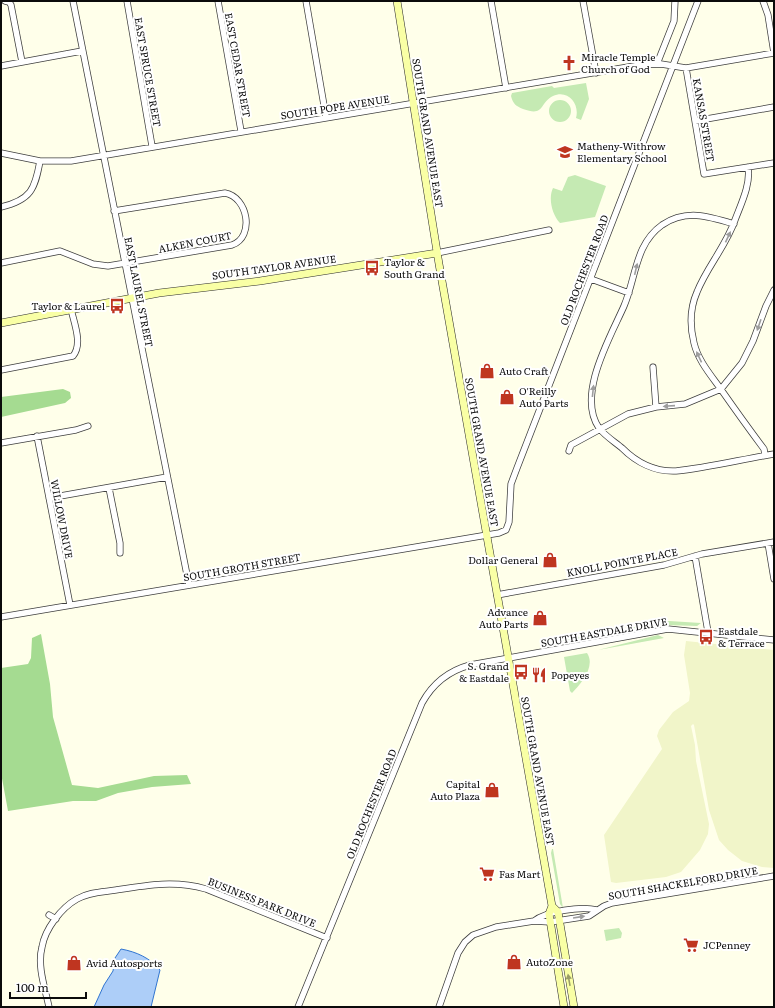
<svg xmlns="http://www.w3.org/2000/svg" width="775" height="1008" viewBox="0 0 775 1008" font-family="Literata,serif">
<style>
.farmland{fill:#f1f5c9}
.green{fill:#c5eab3}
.forest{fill:#a5db91}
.water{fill:#adcef8;stroke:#3175d1}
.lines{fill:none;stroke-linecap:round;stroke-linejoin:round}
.street-casing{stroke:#3e3e3e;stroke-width:7}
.secondary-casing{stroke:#2d2d2d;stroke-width:8}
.street{stroke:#fff;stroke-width:5.5}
.secondary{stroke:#f9ffa5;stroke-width:7}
.oneway{fill:#9d9d9d}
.oneway2{fill:#9a9d67}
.labels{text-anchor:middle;stroke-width:4;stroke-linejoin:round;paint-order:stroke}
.poi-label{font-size:10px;fill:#0b0b0b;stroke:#fff;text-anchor:start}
.street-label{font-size:10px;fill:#0b0b0b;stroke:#fff}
</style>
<rect width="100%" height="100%" fill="#ffffea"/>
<path class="farmland" d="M 686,641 L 774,650 L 774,868 L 762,867 L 742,861 L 728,850 L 719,840 L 709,810 L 694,725 L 693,724 L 691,726 L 695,745 L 696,761 L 709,824 L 708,834 L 700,850 L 681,872 L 666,877 L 616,883 L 611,882 L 604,835 L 662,749 L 657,736 L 659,730 L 673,712 L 689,701 L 690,693 L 684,655 Z"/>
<path class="green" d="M 586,83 L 589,99 L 581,120 L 576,118 C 580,104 568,89 553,96 C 539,103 545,117 523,109 C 516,106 513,104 511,96 L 512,93 L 552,86 L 554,88 Z
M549 111a11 11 0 1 1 22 0a11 11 0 1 1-22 0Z
M 575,175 L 606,186 L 595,217 L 560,223 C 552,215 548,198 553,188 L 562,191 L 568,177 Z
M 669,621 L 701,623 L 697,626 L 666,625 L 567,642 L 561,640 Z
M 658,635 L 664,638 L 598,650 Z
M 587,653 C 596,666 581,684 572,693 L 570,691 L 564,657 Z
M 552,849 L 553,849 L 563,908 L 560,904 L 551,853 Z
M 619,928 L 622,933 L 621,938 L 606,941 L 604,930 Z"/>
<path class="forest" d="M 63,389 L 70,392 L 71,398 L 65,403 L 1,417 L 1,397 Z
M 41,634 L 50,684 L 53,717 L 72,785 L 98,788 L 154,776 L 187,775 L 191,784 L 152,787 L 118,793 L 96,801 L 73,801 L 8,811 L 1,773 L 1,668 L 28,664 L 31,658 L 32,638 Z"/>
<path class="water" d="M 121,949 C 137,952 150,958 160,970 L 151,1007 L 94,1007 L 104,985 L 113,971 L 115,958 Z"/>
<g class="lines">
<g class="street-casing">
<path id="street" d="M 5,1 L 9,2 L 11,5 L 22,62
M 73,1 L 189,585
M 127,1 L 152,146
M 218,1 L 241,131
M 306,1 L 326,117
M 491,1 L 506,88
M 583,1 L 596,73
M 657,64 L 674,21 L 675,1
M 1,66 L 82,51
M 686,68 L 704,174 L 774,163
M 695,121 L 774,107
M 1,153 L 40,161 L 71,161 L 640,65 L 661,64 L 686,68 L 774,53 L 768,15 L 763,1
M 748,167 C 751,184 741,204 735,220 C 726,246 707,267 697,292 C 690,308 690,327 694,343 C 698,360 710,374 720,388 C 734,408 749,429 764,449 L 765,455
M 1,207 C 31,200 35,189 40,161
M 734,224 C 708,216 686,209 662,225 C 635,244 636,278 624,306 C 611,336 576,395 599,428 C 605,436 615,442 622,448 C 636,462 655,472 676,471 C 707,468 743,459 774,454
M 437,253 L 549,230
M 1,263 L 60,251 L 93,264 L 108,266 L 232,245 C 255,237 248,197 225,193 L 114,211
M 591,279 L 629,293
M 653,367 L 656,407
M 1,370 L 73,356 C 83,344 74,323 71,309
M 37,436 L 70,605
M 1,443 L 76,430 L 88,426
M 569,451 L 571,445 L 628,414 L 656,407 L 685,404 L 721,389 L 742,363 L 753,341 L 766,306 L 774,290
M 109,488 L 120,543 L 120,553
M 49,498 L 167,477
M 768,543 L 774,579
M 695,556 L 708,632
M 497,595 L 664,565 L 702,554 L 774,542
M 1,617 L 499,533 L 506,530 L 509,522 L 511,484 L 517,468 L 698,1
M 49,915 L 56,919
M 534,921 C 547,911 581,906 597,910
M 49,1007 C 45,988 37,966 42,947 C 45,929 61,908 77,899 C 89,892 103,892 116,890 C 147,885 175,880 206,889 L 327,938
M 298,1007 L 422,703 C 433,683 448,671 470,665 L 668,629 L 774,640
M 439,1007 L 458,953 L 465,942 L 473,935 L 496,927 L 534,921 L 550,922 L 589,916 L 604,906 L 612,903 L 774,876"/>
</g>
<g class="secondary-casing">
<path id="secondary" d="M 397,1 L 439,264 L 552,906 L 549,914 L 564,1007
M 1,323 L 159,293 L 260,281 L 437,253
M 552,906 L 558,912 L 574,1007"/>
</g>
<use href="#street" class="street"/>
<use href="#secondary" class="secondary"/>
</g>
<defs><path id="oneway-solid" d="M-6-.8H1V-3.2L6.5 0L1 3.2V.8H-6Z"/></defs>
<g class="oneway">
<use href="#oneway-solid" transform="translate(728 237) rotate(-65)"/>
<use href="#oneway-solid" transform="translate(636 269) rotate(-77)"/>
<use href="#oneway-solid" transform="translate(759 325) rotate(109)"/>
<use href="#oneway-solid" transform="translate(699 357) rotate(-115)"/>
<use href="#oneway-solid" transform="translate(593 391) rotate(-84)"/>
<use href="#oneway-solid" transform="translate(669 406) rotate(176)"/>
<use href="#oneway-solid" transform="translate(579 917) rotate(-9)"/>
</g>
<use class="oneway2" href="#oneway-solid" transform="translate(569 980) rotate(-100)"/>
<defs>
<g id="church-bare" transform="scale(1.2)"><path d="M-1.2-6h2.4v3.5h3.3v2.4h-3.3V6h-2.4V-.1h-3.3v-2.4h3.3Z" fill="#bf3520" stroke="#fff" stroke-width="2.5" paint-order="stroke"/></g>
<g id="school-bare" transform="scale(1.2)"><path d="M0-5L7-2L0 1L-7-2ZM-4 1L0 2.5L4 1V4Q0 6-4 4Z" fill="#bf3520" stroke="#fff" stroke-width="2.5" paint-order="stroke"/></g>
<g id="bus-bare" transform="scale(1.2)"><path d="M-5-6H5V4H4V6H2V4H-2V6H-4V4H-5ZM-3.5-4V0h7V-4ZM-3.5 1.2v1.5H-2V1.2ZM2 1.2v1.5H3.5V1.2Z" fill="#bf3520" stroke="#fff" stroke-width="2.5" paint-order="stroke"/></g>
<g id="shop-bare" transform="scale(1.2)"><path d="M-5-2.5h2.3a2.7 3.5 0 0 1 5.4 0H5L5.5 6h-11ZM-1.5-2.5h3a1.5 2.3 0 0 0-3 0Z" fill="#bf3520" stroke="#fff" stroke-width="2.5" paint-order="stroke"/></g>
<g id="restaurant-bare" transform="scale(1.2)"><path d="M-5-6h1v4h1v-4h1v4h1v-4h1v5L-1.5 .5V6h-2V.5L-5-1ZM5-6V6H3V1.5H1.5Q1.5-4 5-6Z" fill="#bf3520" stroke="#fff" stroke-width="2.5" paint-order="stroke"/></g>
<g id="supermarket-bare" transform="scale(1.2)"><path d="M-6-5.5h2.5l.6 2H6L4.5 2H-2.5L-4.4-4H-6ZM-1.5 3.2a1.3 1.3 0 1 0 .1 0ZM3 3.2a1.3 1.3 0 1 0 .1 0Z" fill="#bf3520" stroke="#fff" stroke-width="2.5" paint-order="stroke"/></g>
</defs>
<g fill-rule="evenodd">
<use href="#church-bare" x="569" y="63"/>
<use href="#school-bare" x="565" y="152"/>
<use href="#bus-bare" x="372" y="268"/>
<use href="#bus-bare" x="117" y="306"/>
<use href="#shop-bare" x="487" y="371"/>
<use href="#shop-bare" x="507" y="397"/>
<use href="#shop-bare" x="550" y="560"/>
<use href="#shop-bare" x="540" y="618"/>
<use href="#bus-bare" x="706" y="637"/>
<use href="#bus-bare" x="521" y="672"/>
<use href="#restaurant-bare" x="539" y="675"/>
<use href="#shop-bare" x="492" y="790"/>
<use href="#supermarket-bare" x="487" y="874"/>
<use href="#supermarket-bare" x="691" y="945"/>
<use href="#shop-bare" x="514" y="962"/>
<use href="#shop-bare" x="74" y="963"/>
</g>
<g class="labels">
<g class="poi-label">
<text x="581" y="61">Miracle Temple<tspan x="581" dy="12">Church of God</tspan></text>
<text x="577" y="150">Matheny-Withrow<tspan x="577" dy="12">Elementary School</tspan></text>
<text x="384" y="266">Taylor &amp;<tspan x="384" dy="12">South Grand</tspan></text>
<text x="105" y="310" text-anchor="end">Taylor &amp; Laurel</text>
<text x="499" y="375">Auto Craft</text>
<text x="519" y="395">O'Reilly<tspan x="519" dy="12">Auto Parts</tspan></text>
<text x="538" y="564" text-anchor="end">Dollar General</text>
<text x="528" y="616" text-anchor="end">Advance<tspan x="528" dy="12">Auto Parts</tspan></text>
<text x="718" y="635">Eastdale<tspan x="718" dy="12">&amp; Terrace</tspan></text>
<text x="509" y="670" text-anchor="end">S. Grand<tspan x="509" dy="12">&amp; Eastdale</tspan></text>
<text x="551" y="679">Popeyes</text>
<text x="480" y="788" text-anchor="end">Capital<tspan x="480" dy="12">Auto Plaza</tspan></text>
<text x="499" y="878">Fas Mart</text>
<text x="703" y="949">JCPenney</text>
<text x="526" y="966">AutoZone</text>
<text x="86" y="967">Avid Autosports</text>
</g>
<g class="street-label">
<text transform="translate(238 65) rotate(80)" y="4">EAST CEDAR STREET</text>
<text transform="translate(148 72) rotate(80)" y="4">EAST SPRUCE STREET</text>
<text transform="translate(335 107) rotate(-9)" y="4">SOUTH POPE AVENUE</text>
<text transform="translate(704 120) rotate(80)" y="4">KANSAS STREET</text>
<text transform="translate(428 133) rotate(81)" y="4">SOUTH GRAND AVENUE EAST</text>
<text transform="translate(195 242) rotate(-11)" y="4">ALKEN COURT</text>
<text transform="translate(274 267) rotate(-8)" y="4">SOUTH TAYLOR AVENUE</text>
<text transform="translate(584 270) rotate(-69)" y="4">OLD ROCHESTER ROAD</text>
<text transform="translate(139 292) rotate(79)" y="4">EAST LAUREL STREET</text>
<text transform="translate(482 452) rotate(80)" y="4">SOUTH GRAND AVENUE EAST</text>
<text transform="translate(62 519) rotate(79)" y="4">WILLOW DRIVE</text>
<text transform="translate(622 562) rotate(-11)" y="4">KNOLL POINTE PLACE</text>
<text transform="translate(242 567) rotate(-10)" y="4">SOUTH GROTH STREET</text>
<text transform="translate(604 632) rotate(-10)" y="4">SOUTH EASTDALE DRIVE</text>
<text transform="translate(538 771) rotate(80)" y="4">SOUTH GRAND AVENUE EAST</text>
<text transform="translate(371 804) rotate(-68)" y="4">OLD ROCHESTER ROAD</text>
<text transform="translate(683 883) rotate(-10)" y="4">SOUTH SHACKELFORD DRIVE</text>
<text transform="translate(262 902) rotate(22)" y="4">BUSINESS PARK DRIVE</text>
</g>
</g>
<rect width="775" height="1008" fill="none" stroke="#0b0b0b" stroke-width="4"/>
<path d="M10 992v6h76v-6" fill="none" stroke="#0b0b0b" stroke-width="2"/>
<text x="16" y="992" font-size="12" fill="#0b0b0b" stroke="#ffffff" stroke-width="3" paint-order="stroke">100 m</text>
</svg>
